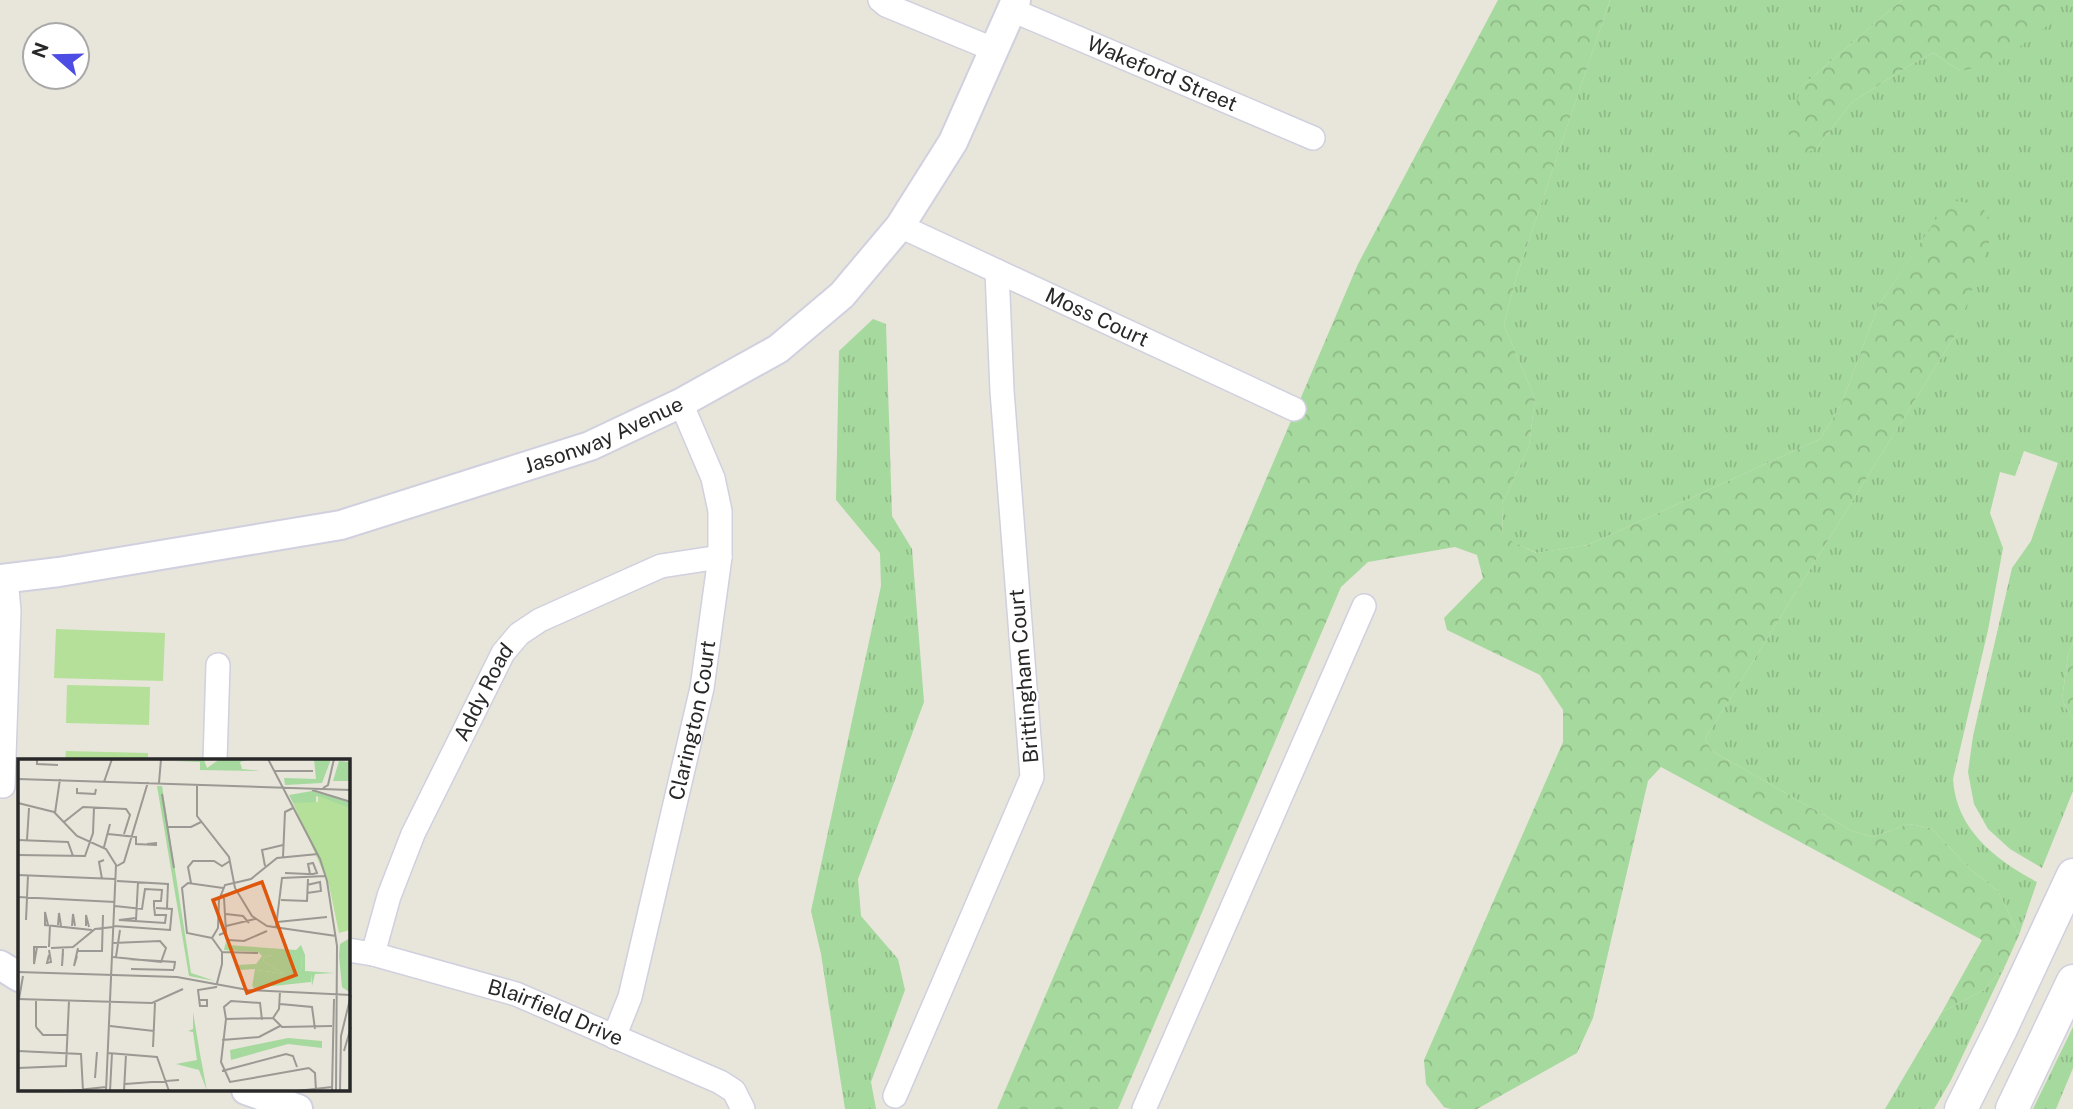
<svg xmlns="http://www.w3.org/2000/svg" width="2073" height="1109" viewBox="0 0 2073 1109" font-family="'Public Sans',sans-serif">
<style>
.grass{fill:url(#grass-tufts)}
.forest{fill:url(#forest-crowns)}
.pitch{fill:#b4e099}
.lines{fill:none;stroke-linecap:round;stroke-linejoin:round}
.minor-casing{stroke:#d0d0df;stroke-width:26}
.tertiary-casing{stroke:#d0d0df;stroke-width:32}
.secondary-casing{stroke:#d0d0df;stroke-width:35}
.minor{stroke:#fff;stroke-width:23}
.tertiary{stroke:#fff;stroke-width:28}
.secondary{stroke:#fff;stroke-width:32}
.labels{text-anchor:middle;stroke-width:5;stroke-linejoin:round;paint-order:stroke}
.street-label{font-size:21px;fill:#282828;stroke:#fff}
.inset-road{fill:none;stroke:#9b9993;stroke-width:2}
.view{fill:#de570d;fill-opacity:0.15;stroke:#de570d;stroke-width:3.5}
.inset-edge{fill:none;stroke:#282828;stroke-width:3.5}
</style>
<defs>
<pattern id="grass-tufts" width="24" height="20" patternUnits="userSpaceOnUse" patternTransform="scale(1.75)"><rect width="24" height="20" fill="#a6d99d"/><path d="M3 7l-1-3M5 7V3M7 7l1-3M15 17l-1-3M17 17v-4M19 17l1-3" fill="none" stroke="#8fba87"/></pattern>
<pattern id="forest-crowns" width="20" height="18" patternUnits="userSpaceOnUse" patternTransform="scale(1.75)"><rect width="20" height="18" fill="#a6d99d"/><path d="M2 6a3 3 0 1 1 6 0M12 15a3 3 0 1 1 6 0" fill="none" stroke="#8fba87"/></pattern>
</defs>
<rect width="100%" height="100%" fill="#e8e5db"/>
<path class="grass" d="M 1610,0 L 1902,0 L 1802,86 L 1816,149 L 1852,102 L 1910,65 L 1933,53 L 1960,71 L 2057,9 L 2057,0 L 2073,0 L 2073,643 L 2068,655 L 2062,700 L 2073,720 L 2073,791 L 2042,868 L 2010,849 L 1988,829 L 1974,804 L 1968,772 L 1973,736 L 2012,568 L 2031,541 L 2058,463 L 2024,451 L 2015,476 L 2000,472 L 1990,513 L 2003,548 L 1988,630 L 1953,779 C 1956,830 1996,860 2037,882 L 2019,935 L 1998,891 L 1971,870 L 1931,828 L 1909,824 L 1873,837 L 1852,831 L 1712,751 L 1705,739 L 1957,332 L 1982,206 L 1949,201 L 1878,306 L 1841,405 L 1820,439 L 1588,545 L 1537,553 L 1503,538 L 1502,504 L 1529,446 L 1535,399 L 1504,325 L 1516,278 Z
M 873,319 L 886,324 L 892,516 L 912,549 L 924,702 L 858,879 L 861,916 L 898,959 L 905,990 L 871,1082 L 876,1109 L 845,1109 L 821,954 L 811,911 L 881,586 L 880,553 L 836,500 L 839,351 Z
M 2005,966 L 1951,1080 L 1934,1109 L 1885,1109 L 1942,1012 L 1984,990 Z
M 2073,1027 L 2073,1068 L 2056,1109 L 2033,1109 Z"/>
<path class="forest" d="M 1498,0 L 1610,0 L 1516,278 L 1504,325 L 1535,399 L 1529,446 L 1502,504 L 1503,537 L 1536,553 L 1588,545 L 1820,439 L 1841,405 L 1878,306 L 1949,200 L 1982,205 L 1993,231 L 1957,332 L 1705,739 L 1712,751 L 1852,831 L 1873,837 L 1909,824 L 1931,828 L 1971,870 L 1998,891 L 2019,935 L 2005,966 L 1984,990 L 1942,1012 L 1982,940 L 1661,767 L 1648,781 L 1593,1018 L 1577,1053 L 1477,1109 L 1451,1109 L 1444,1107 L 1426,1084 L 1424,1060 L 1563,742 L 1563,710 L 1540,675 L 1447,630 L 1444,618 L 1483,578 L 1477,555 L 1455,547 L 1368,562 L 1341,587 L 1118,1109 L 997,1109 L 1358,264 Z
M 1902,0 L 2057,0 L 2057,9 L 2053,21 L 2000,62 L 1960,71 L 1933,53 L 1910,65 L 1852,102 L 1816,149 L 1797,156 L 1787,128 L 1802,86 Z
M 2073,643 L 2073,720 L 2062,700 L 2068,655 Z"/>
<path class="pitch" d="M 56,629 L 165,633 L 163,681 L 54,678 Z
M 67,685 L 150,687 L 149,725 L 66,723 Z
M 66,751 L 148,753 L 148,761 L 65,761 Z"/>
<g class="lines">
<g class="minor-casing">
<g id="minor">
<path d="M 880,0 L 886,5 L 995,50"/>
<path id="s1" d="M 1012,10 L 1313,138"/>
<path id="s2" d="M 900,226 L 1294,409"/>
<path d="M 215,761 L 218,665"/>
<path d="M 3,786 L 9,611 L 6,578"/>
<path id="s3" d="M 348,950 L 373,954 L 516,994 L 720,1082 L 734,1091 L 743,1109"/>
<path id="s4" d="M 373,954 L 389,896 L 413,834 L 503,653 L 519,634 L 540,620 L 661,566 L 720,557"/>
<path id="s5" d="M 614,1037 L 630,997 L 702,688 L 720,557 L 720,511 L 713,478 L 681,403"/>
<path d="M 895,1096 L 1032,777 L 1002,391 L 997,271"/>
<path d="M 1144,1109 L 1364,606"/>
</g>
</g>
<g class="tertiary-casing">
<g id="tertiary">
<path id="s6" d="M 0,579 L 59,572 L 341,525 L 590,446 L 681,403 L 778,349 L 842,295 L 900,226 L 953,142 L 1016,0"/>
<path d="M 0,965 L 19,977"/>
<path d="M 246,1090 L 298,1109"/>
</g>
</g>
<g class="secondary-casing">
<path id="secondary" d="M 1961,1109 L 2001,1029 L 2073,875
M 2012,1109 L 2073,981"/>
</g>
<use href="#minor" class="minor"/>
<use href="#tertiary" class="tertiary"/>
<use href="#secondary" class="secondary"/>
</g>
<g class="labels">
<g class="street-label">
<text dy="7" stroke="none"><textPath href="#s1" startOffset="163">Wakeford Street</textPath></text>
<text dy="7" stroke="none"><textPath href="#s2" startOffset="217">Moss Court</textPath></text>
<text dy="7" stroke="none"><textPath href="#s6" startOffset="623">Jasonway Avenue</textPath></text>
<text transform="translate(1024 676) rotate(-95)" y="7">Brittingham Court</text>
<text dy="7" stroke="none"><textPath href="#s4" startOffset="285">Addy Road</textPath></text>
<text dy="7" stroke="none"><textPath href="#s5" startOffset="327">Clarington Court</textPath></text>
<text dy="7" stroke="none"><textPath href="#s3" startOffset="217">Blairfield Drive</textPath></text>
</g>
</g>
<g transform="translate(18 759)">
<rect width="332" height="332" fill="#e8e5db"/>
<path d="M 139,27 L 144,27 L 173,214 L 197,222 L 171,217 ZM 294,32 L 332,43 L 332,50 L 298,37 L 298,44 L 275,44 L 271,36 ZM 254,196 L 283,196 L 284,211 L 270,208 L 293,214 L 293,223 L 235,229 L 239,211 L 267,215 L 246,203 L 245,199 Z" fill="#a6d99d"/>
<path d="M 202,0 L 231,0 L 222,3 L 224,10 L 242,12 L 182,11 L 182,3 L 155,2 L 186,1 L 189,9 ZM 296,0 L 313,0 L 304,24 L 267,26 L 266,19 L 298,20 ZM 321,2 L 332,3 L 332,22 L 315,22 ZM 332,179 L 333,229 L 331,233 L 324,228 L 321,197 L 322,185 ZM 208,182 L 209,186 L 278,191 L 283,186 L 287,196 L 287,212 L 317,214 L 297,215 L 294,227 L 293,214 L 277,215 L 267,206 L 284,211 L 283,196 L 254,196 L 245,199 L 246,203 L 267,215 L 239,211 L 239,223 L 234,228 L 237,210 L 223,211 L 218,206 L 238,205 L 244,197 L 240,193 L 206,191 ZM 175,253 L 182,295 L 189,332 L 181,311 L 158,305 L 179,301 L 175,273 L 170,272 L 175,270 ZM 270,279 L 304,282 L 304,289 L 270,285 L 213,301 L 212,291 Z" fill="#a6d99d"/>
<path d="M 300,37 L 332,49 L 332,171 L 321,174 L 311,126 L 275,44 L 300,43 Z" fill="#b4e099"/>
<path class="inset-road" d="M 19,0 L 19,5 L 40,6M 250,0 L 302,100 L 309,122 L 319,187 L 318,332M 256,12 L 295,12M 0,20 L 333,31M 86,23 L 94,0M 141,24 L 143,0M 179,26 L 179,57 L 211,98 L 217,129 L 234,157 L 249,167 L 318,177M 59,29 L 59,34 L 77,35 L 78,30M 305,29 L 310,26 L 316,0M 294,31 L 333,43M 144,35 L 156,109M 0,44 L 36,53 L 59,77 L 88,90 L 98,106 L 88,332M 37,54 L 42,20M 46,63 L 65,48 L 108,50 L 112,56 L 106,75M 150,68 L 173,68 L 183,63M 90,75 L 118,78 L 118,85 L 138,86 L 138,84 L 129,85M 0,81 L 50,83 L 55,97M 9,81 L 11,49M 86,88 L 92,65M 0,96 L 67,97 L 75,74 L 76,48M 265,98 L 267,53 L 275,49M 99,107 L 106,103 L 130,23M 247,107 L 244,91 L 265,86M 267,114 L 290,115 L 295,115 L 299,114 L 295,104 L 290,105 L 292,115M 0,116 L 97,120M 84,120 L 81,103 L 86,101M 99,122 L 150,125 L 149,149M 173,124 L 170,108 L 175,102 L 196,102 L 204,107 L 212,102M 289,134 L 303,132 L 302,123 L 289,126M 0,138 L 97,143M 263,141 L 289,142 L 290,120M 97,147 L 124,150 L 127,130 L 144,131 L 143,142 L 136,142 L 136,147 L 137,156 L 148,156 L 147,164 L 101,161 L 118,159M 208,155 L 225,157 L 231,164M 8,161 L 10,116M 118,161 L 120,123M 259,163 L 309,158M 30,166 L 27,153 L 27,166 L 74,171M 40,166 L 41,154 L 43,167M 54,167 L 55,155 L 57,167M 68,167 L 68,156 L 71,168M 96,167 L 152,171 L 154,150 L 138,149M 208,167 L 237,160M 258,168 L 264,119 L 308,117M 201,176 L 208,173 L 206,139M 194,179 L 200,169 L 201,141 L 207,126 L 233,120 L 259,99 L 300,95M 194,179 L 169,174 L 164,129 L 170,124 L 205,129M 210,181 L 226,182 L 249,172M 19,188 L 16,205 L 16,188 L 29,188M 31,188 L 32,166M 33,189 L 55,188 L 77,170 L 95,168M 60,192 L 84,192 L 85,156M 204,193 L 240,194M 45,194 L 44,207 L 45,190M 31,196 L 29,204 L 33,203 L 31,191M 59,197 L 56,207 L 60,189M 95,198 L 143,203 L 148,189 L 142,182 L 95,184M 98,198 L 102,171M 109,200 L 157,203 L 156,210M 113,210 L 156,211M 0,213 L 159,218 L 230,231 L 333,236M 0,240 L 134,244 L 165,230M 1,240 L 5,217M 181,241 L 189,241 L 189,247 L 182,247 L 180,231 L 198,228 L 204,205 L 204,193 L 194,179M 262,245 L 294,248 L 297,270M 255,259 L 264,268 L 314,267M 255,259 L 261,250 L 262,232M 208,260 L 203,303 L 212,323 L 291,309M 208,260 L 206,248 L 213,242 L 242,244 L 244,261M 208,260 L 255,259M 92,267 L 136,272M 18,268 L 25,276 L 50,276M 18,268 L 18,241M 204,281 L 241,278 L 262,267M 135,288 L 137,244M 0,292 L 63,295 L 65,332M 326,292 L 333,268M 90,294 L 139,298 L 151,332M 0,309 L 48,307 L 51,242M 291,309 L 297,314 L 298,332M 204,312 L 268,295 L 275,297 L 279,308M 77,319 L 79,293M 107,325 L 161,321M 50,332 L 88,328M 92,332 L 94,294M 106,332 L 108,295M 279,332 L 314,328M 314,332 L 316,240M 322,332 L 323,277 L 333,236"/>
<path class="view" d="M 244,123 L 278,216 L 229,234 L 195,141 Z"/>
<rect width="332" height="332" class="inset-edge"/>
</g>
<g transform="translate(56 56) rotate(290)"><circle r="33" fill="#ffffff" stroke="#a9a9a9" stroke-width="2"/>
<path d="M0-5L12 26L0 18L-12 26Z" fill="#4d4ce5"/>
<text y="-10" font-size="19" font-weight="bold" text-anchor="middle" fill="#282828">N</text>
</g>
</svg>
